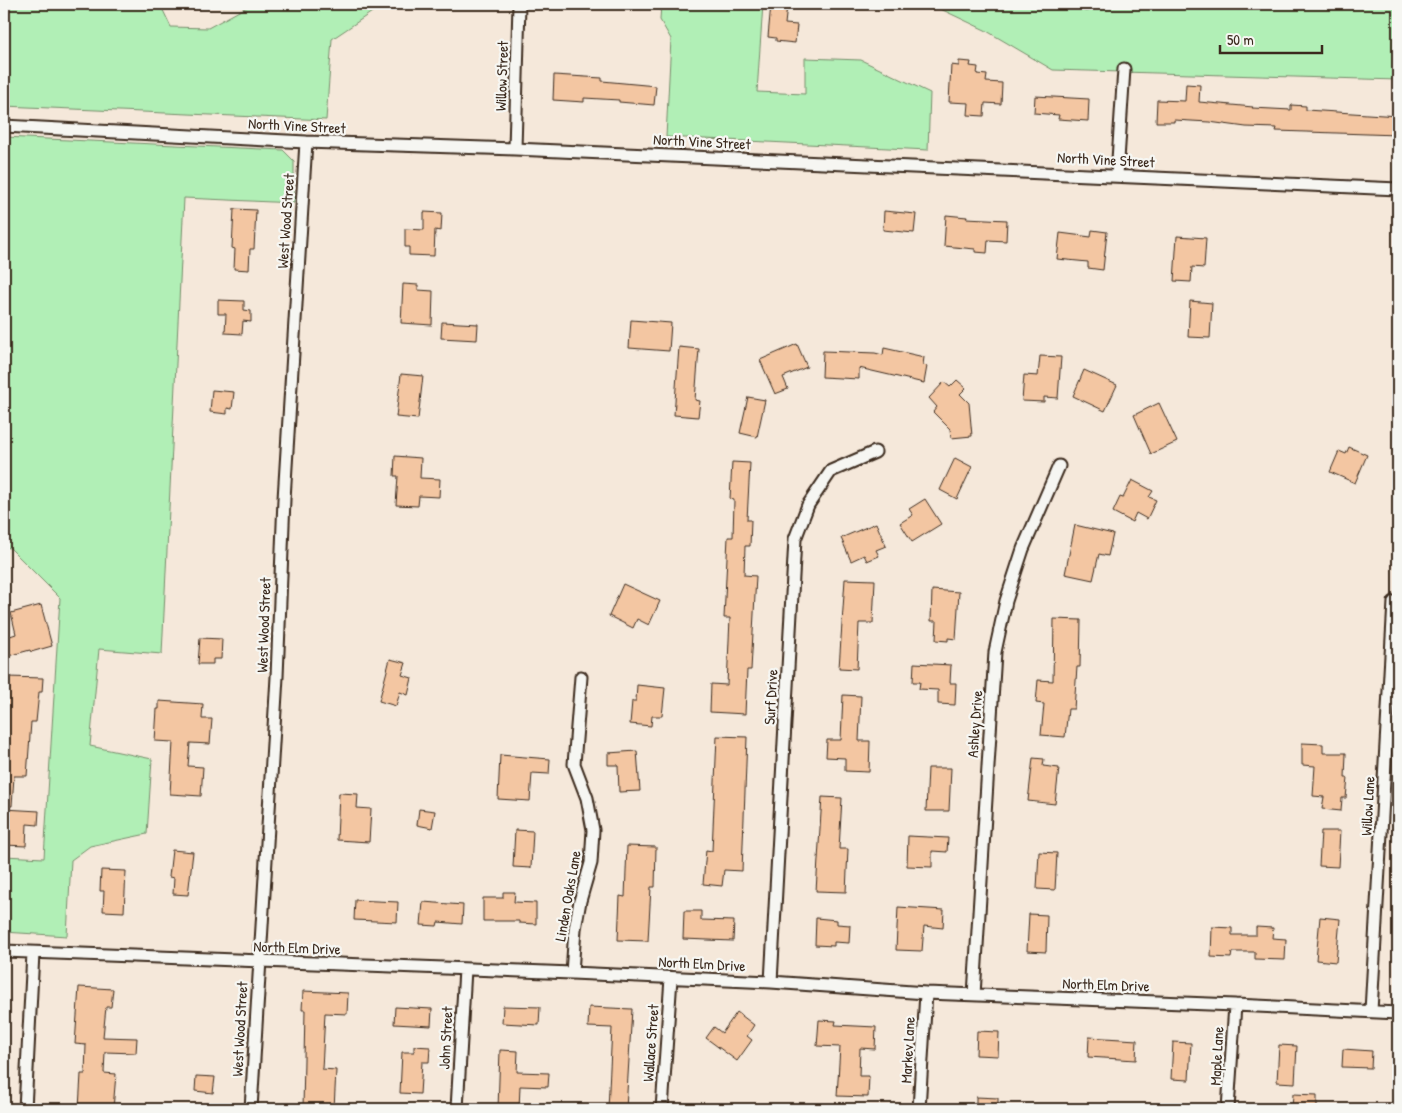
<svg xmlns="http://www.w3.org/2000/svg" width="1402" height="1113" viewBox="0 0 1402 1113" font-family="'Patrick Hand',sans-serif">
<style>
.green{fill:#b1efb6;stroke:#768c6a}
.building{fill:#f3c6a2;stroke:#3b2a1e}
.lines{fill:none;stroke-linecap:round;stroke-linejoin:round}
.minor-casing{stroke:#3b2a1e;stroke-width:15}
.minor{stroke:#f6f6f2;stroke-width:11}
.labels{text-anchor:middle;stroke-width:4.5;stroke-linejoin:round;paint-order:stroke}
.street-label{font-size:15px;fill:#3b2a1e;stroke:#f6f6f2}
</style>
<rect width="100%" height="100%" fill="#f5e8da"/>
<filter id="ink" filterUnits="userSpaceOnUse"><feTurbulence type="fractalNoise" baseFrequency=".02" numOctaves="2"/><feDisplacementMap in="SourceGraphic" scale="10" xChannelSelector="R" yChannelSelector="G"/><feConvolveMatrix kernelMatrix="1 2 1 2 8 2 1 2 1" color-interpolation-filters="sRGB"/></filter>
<g filter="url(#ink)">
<path class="green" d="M 4,4 L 160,4 L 171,27 L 208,28 L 252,4 L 384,4 L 332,39 L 326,120 L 4,106 Z
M 661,4 L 763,4 L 757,92 L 805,94 L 805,58 L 861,60 L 930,93 L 928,150 L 666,137 L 671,39 L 660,20 Z
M 930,4 L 1066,4 L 1087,12 L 1090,4 L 1398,4 L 1398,80 L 1053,70 L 985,30 Z
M 4,137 L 283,150 L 294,161 L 294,203 L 184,198 L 162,654 L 99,649 L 90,746 L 152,759 L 147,834 L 90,846 L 71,860 L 67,936 L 4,932 L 4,856 L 44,858 L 60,598 L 10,548 L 4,547 Z"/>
<path class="building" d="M 771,4 L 787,6 L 785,24 L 797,25 L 795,43 L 776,41 L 776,38 L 768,37 Z
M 959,61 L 971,62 L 970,66 L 978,67 L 977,74 L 987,75 L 986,82 L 1002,83 L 1001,104 L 985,103 L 984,116 L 968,115 L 969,103 L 949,102 L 951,65 L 959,66 Z
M 554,75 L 602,78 L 602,81 L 656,86 L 654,105 L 619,102 L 619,100 L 584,98 L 584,102 L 553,100 Z
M 1186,84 L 1200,85 L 1199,102 L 1253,107 L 1252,108 L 1291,110 L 1291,105 L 1306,106 L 1306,110 L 1398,116 L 1398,135 L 1276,131 L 1277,128 L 1246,127 L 1209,122 L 1174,120 L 1174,122 L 1156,122 L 1157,100 L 1185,101 Z
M 1035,96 L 1089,99 L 1088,121 L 1058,119 L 1059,115 L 1034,113 Z
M 234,209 L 256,210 L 254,249 L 250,249 L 249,270 L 234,269 L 235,249 L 232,248 Z
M 884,211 L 916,214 L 914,233 L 883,230 Z
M 424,212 L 442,213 L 441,231 L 435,230 L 434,256 L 409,255 L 409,247 L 405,247 L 405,229 L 424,230 Z
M 946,215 L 967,217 L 966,218 L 1007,220 L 1006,241 L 988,240 L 987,253 L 975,252 L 975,249 L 944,246 Z
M 1092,230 L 1107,232 L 1103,270 L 1088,268 L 1088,262 L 1057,259 L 1060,233 L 1091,237 Z
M 1177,236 L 1206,238 L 1204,268 L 1192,267 L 1191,282 L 1174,281 Z
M 403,284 L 418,285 L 418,290 L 433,291 L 432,325 L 401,323 Z
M 218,300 L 244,301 L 244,310 L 251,311 L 251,322 L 243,321 L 242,334 L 225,333 L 226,314 L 218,314 Z
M 1190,301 L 1212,303 L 1210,338 L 1188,337 Z
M 631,320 L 671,323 L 669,351 L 629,348 Z
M 442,322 L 478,324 L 477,340 L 441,338 Z
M 797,344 L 807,367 L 783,377 L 788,389 L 775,394 L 760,360 Z
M 679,347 L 699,349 L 695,400 L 700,401 L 698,417 L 674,415 Z
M 884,348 L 924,357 L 923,365 L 927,366 L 924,383 L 859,368 L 859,379 L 822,377 L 823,351 L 875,353 L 883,355 Z
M 1040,356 L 1061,357 L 1058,398 L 1044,397 L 1044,402 L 1022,401 L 1024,375 L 1038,376 Z
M 1084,370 L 1117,385 L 1105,411 L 1073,396 Z
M 401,374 L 423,376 L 418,419 L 396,417 Z
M 957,380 L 966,388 L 960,394 L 969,403 L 972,436 L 951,438 L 950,429 L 933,412 L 937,407 L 929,398 L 944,382 L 950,387 Z
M 212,390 L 234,392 L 232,409 L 227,408 L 227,414 L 210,412 Z
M 748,397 L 765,400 L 757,437 L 740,433 Z
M 1159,403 L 1177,442 L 1151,454 L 1134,415 Z
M 1349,447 L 1367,455 L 1355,483 L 1330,472 L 1339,451 L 1346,454 Z
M 395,456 L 421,458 L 420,478 L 440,479 L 439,497 L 419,496 L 418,506 L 396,505 L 398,476 L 394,476 Z
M 955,458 L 972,467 L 957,499 L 940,490 Z
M 732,462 L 750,463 L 747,520 L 751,520 L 750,546 L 745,546 L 744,575 L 756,576 L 751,670 L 747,670 L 745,714 L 710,712 L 711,684 L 727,685 L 730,618 L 724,618 L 728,537 L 733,537 L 734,500 L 730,499 Z
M 1132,480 L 1153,491 L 1149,497 L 1156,500 L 1147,519 L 1136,513 L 1132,522 L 1113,512 L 1120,497 L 1123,498 Z
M 925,499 L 941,524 L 912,542 L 900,523 L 913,515 L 909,509 Z
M 876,523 L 886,546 L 876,550 L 879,556 L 867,561 L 864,555 L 851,561 L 841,538 Z
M 1075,525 L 1113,534 L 1108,556 L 1099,554 L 1093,580 L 1065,574 Z
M 845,579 L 875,580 L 873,623 L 859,623 L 857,669 L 839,668 Z
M 623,584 L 660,601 L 649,625 L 637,619 L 633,628 L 609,616 Z
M 932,590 L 959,592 L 956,639 L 948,638 L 948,641 L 936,640 L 937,621 L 931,621 Z
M 41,605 L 52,646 L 31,652 L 30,650 L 8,656 L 8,653 L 4,654 L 4,638 L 16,634 L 11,613 Z
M 1054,619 L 1081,620 L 1080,667 L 1077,667 L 1074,709 L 1068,709 L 1065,737 L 1041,735 L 1044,704 L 1036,703 L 1038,680 L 1053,681 Z
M 200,638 L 222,639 L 221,659 L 213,659 L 213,664 L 198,664 Z
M 390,659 L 406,663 L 402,675 L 412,678 L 408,695 L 400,692 L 396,706 L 379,701 Z
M 914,663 L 951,665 L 950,683 L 956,683 L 955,705 L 938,704 L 938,690 L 919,689 L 920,682 L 913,682 Z
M 7,677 L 43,678 L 42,692 L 39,692 L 36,722 L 31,722 L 27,776 L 14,776 L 12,806 L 4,806 L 4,699 L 6,699 Z
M 637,685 L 665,688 L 662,716 L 652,716 L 651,726 L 630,724 L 632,701 L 636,701 Z
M 843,695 L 861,696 L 859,741 L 870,741 L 869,772 L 845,771 L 845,758 L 826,757 L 827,740 L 841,740 Z
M 159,701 L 203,704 L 202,719 L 212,719 L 210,744 L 190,743 L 188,766 L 203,767 L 201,796 L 170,794 L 173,742 L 155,741 L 157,709 L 159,709 Z
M 717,736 L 747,737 L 742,871 L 724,870 L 722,886 L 703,884 L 706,850 L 712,851 Z
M 1302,743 L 1323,744 L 1323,753 L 1346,753 L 1345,778 L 1348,778 L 1346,798 L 1342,798 L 1341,811 L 1322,809 L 1324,797 L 1313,796 L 1315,766 L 1302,765 Z
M 637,751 L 640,791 L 619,792 L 618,765 L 608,765 L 608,753 Z
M 500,755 L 550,759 L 549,774 L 532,773 L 530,801 L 498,799 Z
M 1033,758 L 1044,759 L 1043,766 L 1059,768 L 1055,804 L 1028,801 Z
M 928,768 L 951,768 L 949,811 L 926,811 Z
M 339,793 L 358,794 L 357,808 L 371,809 L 369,842 L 337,840 Z
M 822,797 L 842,798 L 839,849 L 848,849 L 846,892 L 816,891 Z
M 4,809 L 39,811 L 38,825 L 27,824 L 26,846 L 4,845 Z
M 419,809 L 435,811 L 432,828 L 417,825 Z
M 515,830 L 533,831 L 531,868 L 513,867 Z
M 1321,831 L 1340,831 L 1338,867 L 1319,866 Z
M 908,836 L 948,838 L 947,852 L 932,851 L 932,867 L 907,866 Z
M 627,846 L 656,847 L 655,887 L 651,887 L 648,941 L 618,940 L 620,896 L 625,897 Z
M 172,850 L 193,852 L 188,895 L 173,894 L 174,878 L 169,877 Z
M 1039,852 L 1057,853 L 1055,890 L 1037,889 Z
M 101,870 L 126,871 L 124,912 L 103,911 L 104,891 L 100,891 Z
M 503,892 L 515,892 L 514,902 L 536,903 L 536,924 L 519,923 L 519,921 L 483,921 L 483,898 L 503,898 Z
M 355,900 L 398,902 L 397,922 L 354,920 Z
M 423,902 L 463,905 L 462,924 L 438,922 L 437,926 L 421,925 Z
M 898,907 L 944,910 L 943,928 L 924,926 L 922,951 L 896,950 Z
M 684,911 L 701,911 L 701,920 L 734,921 L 733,941 L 683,939 Z
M 1029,914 L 1047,915 L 1046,952 L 1027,951 Z
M 1320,917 L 1340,919 L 1336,962 L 1316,960 Z
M 816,918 L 837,920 L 837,924 L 850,925 L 849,943 L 834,942 L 834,946 L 815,945 Z
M 1212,927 L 1232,928 L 1232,935 L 1256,935 L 1256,927 L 1273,928 L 1272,938 L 1286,939 L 1285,960 L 1255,959 L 1255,952 L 1232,952 L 1231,958 L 1211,957 Z
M 79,987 L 113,989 L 111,1007 L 106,1007 L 103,1037 L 137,1038 L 136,1053 L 105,1052 L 104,1073 L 116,1074 L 113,1109 L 79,1109 L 81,1074 L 85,1074 L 86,1045 L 75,1044 Z
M 303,991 L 348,993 L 347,1014 L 325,1013 L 322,1069 L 336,1070 L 334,1109 L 303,1109 L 305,1010 L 302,1010 Z
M 503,1006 L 540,1007 L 539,1025 L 502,1023 Z
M 395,1007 L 432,1009 L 431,1026 L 394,1024 Z
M 589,1007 L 632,1009 L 626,1109 L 608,1109 L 612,1028 L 588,1027 Z
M 737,1012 L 754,1025 L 747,1036 L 752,1040 L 737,1061 L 706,1038 L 714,1027 L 722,1033 Z
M 819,1020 L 836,1021 L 835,1025 L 876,1027 L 875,1049 L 860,1048 L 859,1076 L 869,1076 L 868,1097 L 837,1096 L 840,1047 L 817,1046 Z
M 977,1031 L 999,1032 L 998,1056 L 976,1055 Z
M 1089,1037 L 1137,1040 L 1136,1060 L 1088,1057 Z
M 1173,1042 L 1191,1043 L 1189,1080 L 1171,1079 Z
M 1279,1045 L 1297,1046 L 1295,1083 L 1277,1082 Z
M 414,1046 L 430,1047 L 429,1062 L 422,1062 L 420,1094 L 400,1093 L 402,1052 L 414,1052 Z
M 1343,1049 L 1372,1051 L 1371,1068 L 1342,1067 Z
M 500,1050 L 518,1051 L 517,1072 L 549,1073 L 548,1087 L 520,1086 L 519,1109 L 498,1109 Z
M 196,1076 L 215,1077 L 213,1093 L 195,1091 Z
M 1293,1094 L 1317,1095 L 1317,1109 L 1292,1109 Z
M 976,1097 L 998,1098 L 998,1109 L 976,1109 Z"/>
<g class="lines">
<g class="minor-casing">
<path id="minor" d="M 4,126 L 306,142 L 515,149 L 1398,189
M 515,149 L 519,4
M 1117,175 L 1124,69
M 4,951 L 572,973 L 771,982 L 926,993 L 1235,1005 L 1398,1013
M 572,973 L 575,929 L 580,901 L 591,863 L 593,830 L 587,798 L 574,764 L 581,677
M 771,982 L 795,539 L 808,505 L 831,471 L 875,452
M 974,995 L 995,652 L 1006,601 L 1023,549 L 1059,466
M 1371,1011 L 1394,602
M 25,1109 L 33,953
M 251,1109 L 277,677 L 284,499 L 306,142
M 457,1109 L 465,969
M 662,1109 L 671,978
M 919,1109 L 926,993
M 1228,1109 L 1235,1005"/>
</g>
<use href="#minor" class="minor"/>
</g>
</g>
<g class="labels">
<g class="street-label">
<text transform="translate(502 76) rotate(-88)" y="5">Willow Street</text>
<text transform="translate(297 126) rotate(3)" y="5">North Vine Street</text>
<text transform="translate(702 142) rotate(3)" y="5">North Vine Street</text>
<text transform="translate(1106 160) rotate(3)" y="5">North Vine Street</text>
<text transform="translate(286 221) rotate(-86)" y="5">West Wood Street</text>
<text transform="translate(264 625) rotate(-88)" y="5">West Wood Street</text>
<text transform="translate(771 697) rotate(-87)" y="5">Surf Drive</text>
<text transform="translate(975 724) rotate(-86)" y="5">Ashley Drive</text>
<text transform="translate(1368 806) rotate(-87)" y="5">Willow Lane</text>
<text transform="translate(568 896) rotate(-80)" y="5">Linden Oaks Lane</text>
<text transform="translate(297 948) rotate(2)" y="5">North Elm Drive</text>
<text transform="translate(702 964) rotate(3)" y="5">North Elm Drive</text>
<text transform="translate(1106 985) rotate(2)" y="5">North Elm Drive</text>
<text transform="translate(240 1029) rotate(-87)" y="5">West Wood Street</text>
<text transform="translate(446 1038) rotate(-87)" y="5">John Street</text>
<text transform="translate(651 1043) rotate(-86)" y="5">Wallace Street</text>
<text transform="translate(908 1050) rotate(-87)" y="5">Markev Lane</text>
<text transform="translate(1217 1056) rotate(-87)" y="5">Maple Lane</text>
</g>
</g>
<rect width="1402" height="1113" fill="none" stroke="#f6f6f2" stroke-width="20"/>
<rect x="10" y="10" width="1382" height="1093" fill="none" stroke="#3b2a1e" stroke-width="2" filter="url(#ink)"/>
<path d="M1220 45v8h102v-8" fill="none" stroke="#3b2a1e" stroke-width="2.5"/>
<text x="1227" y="45" font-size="15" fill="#3b2a1e" stroke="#f6f6f2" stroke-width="4" paint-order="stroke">50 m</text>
</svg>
